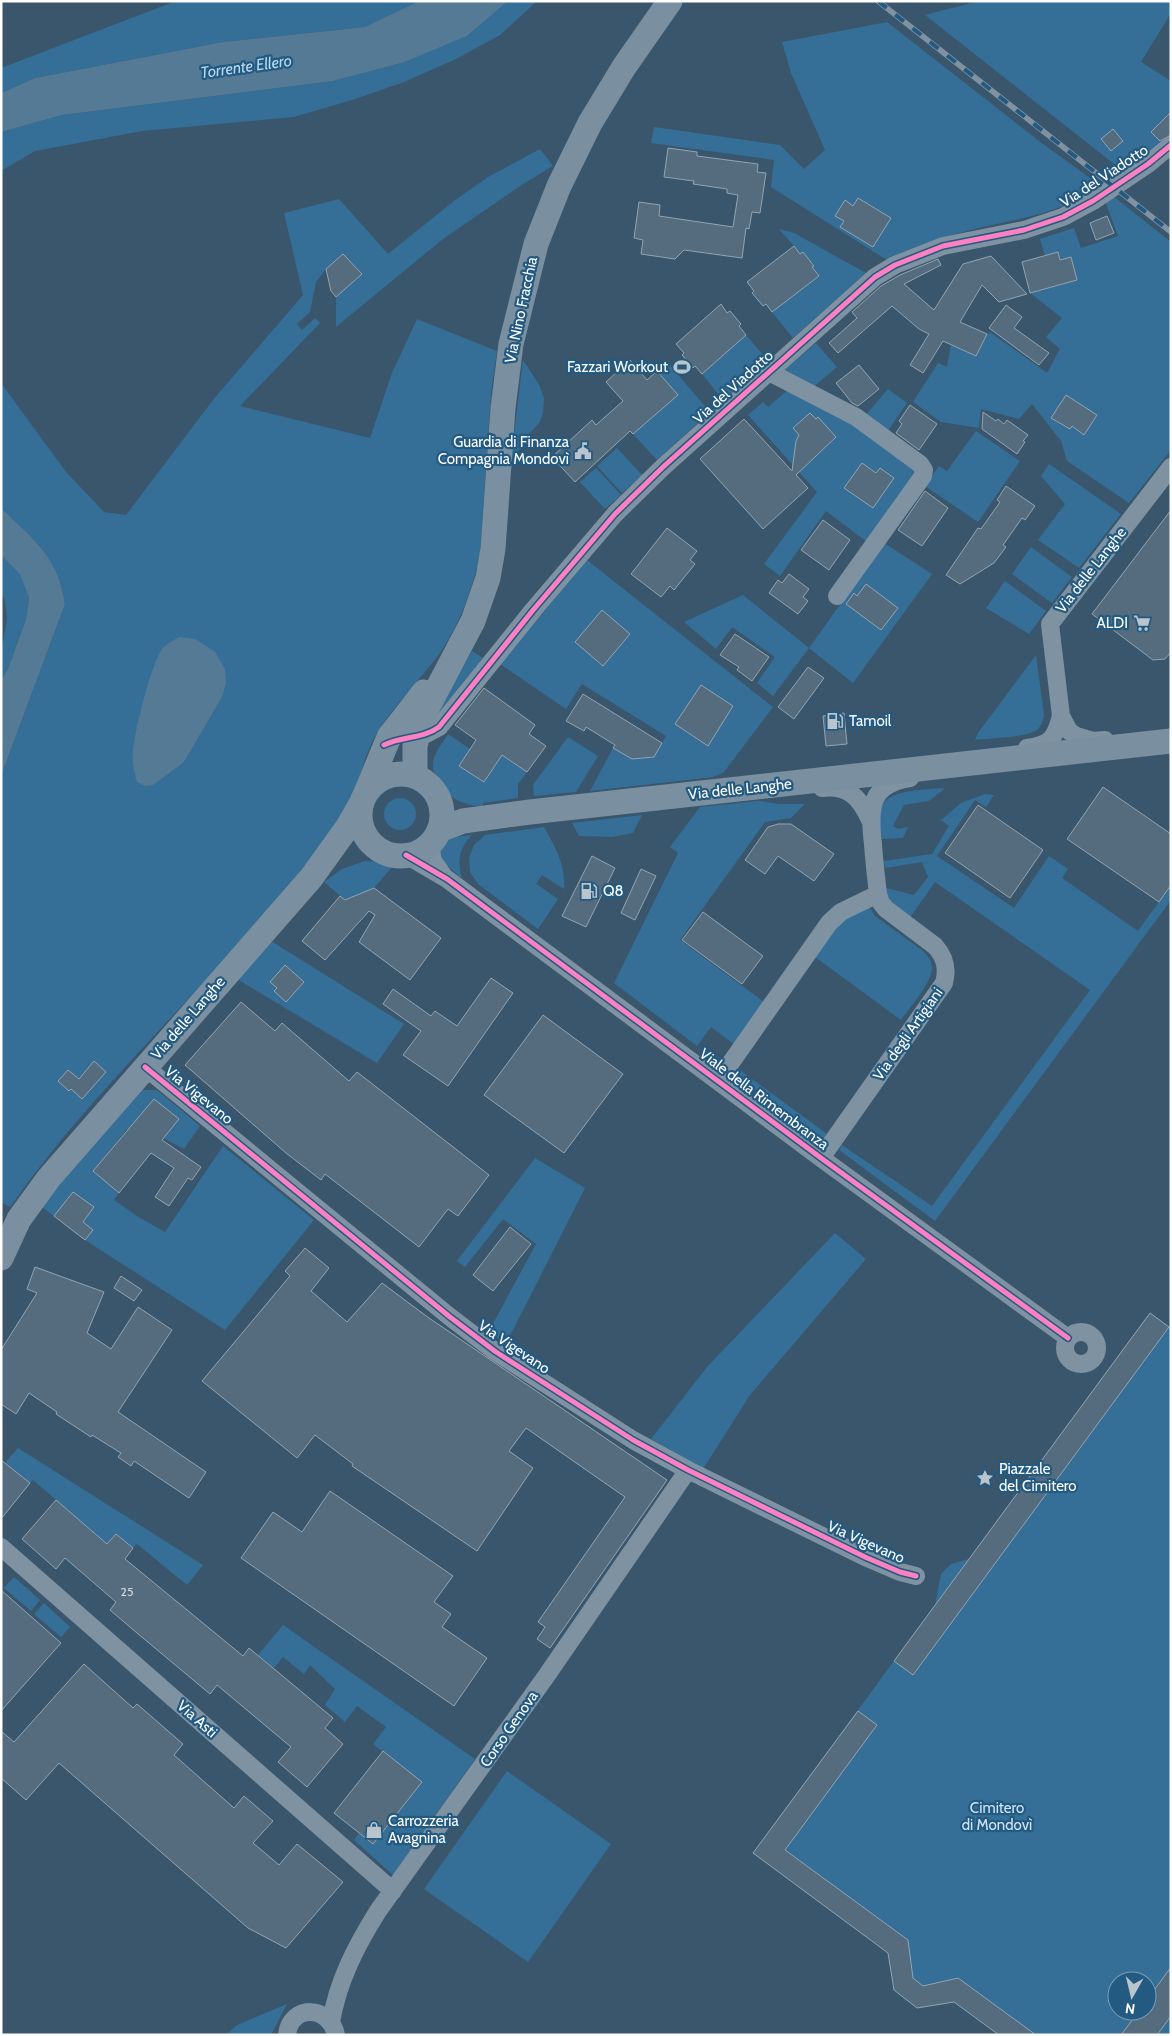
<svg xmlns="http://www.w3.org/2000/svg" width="1172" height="2036" viewBox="0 0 1172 2036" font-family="Cabin,sans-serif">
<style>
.green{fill:#356f97;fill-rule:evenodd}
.water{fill:#557a96}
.building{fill:#546c7e;stroke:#93a4b1}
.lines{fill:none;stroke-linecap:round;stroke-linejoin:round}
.street{stroke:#7f92a2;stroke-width:18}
.secondary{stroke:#7a8f9f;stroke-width:25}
.rail-casing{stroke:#8092a2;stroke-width:5.5}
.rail{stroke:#235a82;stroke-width:4;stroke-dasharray:11;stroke-linecap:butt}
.cycleway-casing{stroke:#235a82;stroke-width:8}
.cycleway{stroke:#ff80c0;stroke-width:5}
.labels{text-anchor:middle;stroke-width:4.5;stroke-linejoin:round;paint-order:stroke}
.number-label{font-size:12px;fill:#d4dadf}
.street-label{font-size:15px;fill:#fff;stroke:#235a82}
.poi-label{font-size:15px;fill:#fff;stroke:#235a82;text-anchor:start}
.park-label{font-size:15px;fill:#cfe6f6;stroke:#235a82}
.water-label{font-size:16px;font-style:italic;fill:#b7d8ef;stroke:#235a82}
</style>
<rect width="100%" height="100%" fill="#39566c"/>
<path class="green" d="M 176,1 L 419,1 L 365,27 L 223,42 L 35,78 L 1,93 L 1,68 Z
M 508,1 L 537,1 L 500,35 L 456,59 L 404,82 L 352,100 L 294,117 L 142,131 L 35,151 L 1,171 L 1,132 L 62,115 L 333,81 L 405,62 L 467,36 Z
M 979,1 L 1171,1 L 1171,13 L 1141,62 L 1171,81 L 1171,112 L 1151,132 L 1162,143 L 1123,171 L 925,15 Z
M 887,22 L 1039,141 L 1101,186 C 1055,216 1018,218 967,231 C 940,237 913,250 887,260 L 771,187 L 774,160 L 651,143 L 654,127 L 780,145 L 804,169 L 825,150 L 791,73 L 782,42 Z
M 540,149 L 553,166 L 523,184 L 443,239 L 336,327 L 336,297 L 362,274 L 343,254 L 326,269 L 316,282 L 310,312 L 297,324 L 302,330 L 315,318 L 320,323 L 240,406 L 370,438 L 392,373 L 417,319 L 497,351 L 491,393 L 480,555 C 472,589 460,624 440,653 C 420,680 395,704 377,733 C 366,751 362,771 355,790 C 346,812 330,833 316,852 C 221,976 100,1079 10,1207 L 1,1202 L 1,776 L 65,604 C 58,556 34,540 1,508 L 1,383 L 66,472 L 104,512 L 126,515 L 213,400 L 303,295 L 284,213 L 339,199 L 388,254 L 454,201 L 488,177 ZM 162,649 L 226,684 L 222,697 L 184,762 L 139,717 L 151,677 Z
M 1113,196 L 1171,242 L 1171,450 L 1129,503 L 1067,461 L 1061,441 L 1032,404 L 1019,419 L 981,409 L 979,428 L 941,422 L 913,402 L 938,363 L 947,367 L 951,344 L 976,356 L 987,334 L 990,332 L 1047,373 L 1060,349 L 1046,337 L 1062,318 L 1030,293 L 1077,280 L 1061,260 L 1058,252 L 1045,256 L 1040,239 L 1074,228 L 1081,248 L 1118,236 L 1105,201 Z
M 779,229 L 794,233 L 866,273 L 793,338 L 772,312 L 819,276 L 812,267 L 814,265 L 803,252 L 801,254 Z
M 746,335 L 768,361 L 724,401 L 702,374 Z
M 816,343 L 837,367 L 812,388 L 782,372 Z
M 523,360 L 540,386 L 544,399 L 543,413 L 540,422 L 527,436 L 521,447 L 511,460 Z
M 667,362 L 710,412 L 657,460 L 633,434 L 677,395 L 657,371 Z
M 789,389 L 852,421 L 918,469 L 867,542 L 826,511 L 780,576 L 764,564 L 817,492 L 748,415 L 763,402 L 768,407 Z
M 888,389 L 907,403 L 887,432 L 865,416 Z
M 976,431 L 1020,461 L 978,522 L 925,486 L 939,466 L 947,471 Z
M 617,448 L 642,475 L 622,493 L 597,466 Z
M 1049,464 L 1121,514 L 1079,568 L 1038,540 L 1065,504 L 1041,476 Z
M 596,468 L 621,495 L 605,509 L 580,482 Z
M 884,543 L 932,574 L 853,683 L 809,648 L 773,696 L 757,683 L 775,657 L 732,627 L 716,649 L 684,622 L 743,595 L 809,648 Z
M 1031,547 L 1072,577 L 1052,603 L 1012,574 Z
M 1,555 L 21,574 L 29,598 L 26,619 L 8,669 L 1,680 L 1,655 L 7,619 L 5,601 L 1,592 Z
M 587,560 L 773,707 L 724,772 L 713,777 L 590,791 L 613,748 L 632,759 L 654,757 L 666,736 L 582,684 L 566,709 L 500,664 Z
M 1005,581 L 1046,611 L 1029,634 L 986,608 Z
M 472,651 L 483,658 L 440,714 L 437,712 Z
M 1036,655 L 1044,715 C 1043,720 1042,725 1038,729 C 1027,738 990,738 975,740 L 978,733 Z
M 448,734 L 470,749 L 459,766 L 484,782 L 502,755 L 527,772 L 518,784 L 518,798 L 483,803 L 483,806 C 459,808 427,785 434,758 C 437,749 444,741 448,734 Z
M 568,737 L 598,756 L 576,792 L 534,796 L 533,785 Z
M 945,788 L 929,801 L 904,805 L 893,826 L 898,829 L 908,827 L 903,838 L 882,839 C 881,829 878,818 881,808 C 888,788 927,790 945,788 Z
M 985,794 L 994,795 L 986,807 L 975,800 L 937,856 L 1014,908 L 1049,856 L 1068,869 L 1062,878 L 1138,931 L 1171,885 L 1171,900 L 935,1221 L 839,1150 L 842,1145 L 932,1206 L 1090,990 L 935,882 L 909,919 C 898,910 887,903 886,888 L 914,895 L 928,877 L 922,862 L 885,868 L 884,861 L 932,854 L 949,826 L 941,820 L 961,803 Z
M384 814a16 16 0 1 1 32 0a16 16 0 1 1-32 0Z
M 759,801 L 779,804 L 805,804 L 791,818 L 765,822 L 680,940 L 764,1002 L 734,1044 L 711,1027 L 697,1046 L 614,983 L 678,853 L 670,847 L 700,807 Z
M 642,815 L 633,833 L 612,837 L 579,836 L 572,823 Z
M 544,827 C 555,847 566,865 564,889 L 542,875 L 536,884 L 558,899 L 538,929 L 478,884 L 470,872 L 469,858 L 474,845 L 485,835 Z
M 472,835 C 459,848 457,861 462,878 C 455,873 431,854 440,843 C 446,836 464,836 472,835 Z
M 365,861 L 378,862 L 392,867 L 374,888 L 345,900 L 324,882 L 342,869 Z
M 869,907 L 875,916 L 923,951 C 928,956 932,961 932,968 C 932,983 909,1008 901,1020 L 815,957 L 839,923 Z
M 271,941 L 404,1024 L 377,1063 L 237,979 Z
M 737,1068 L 827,1134 L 823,1139 L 733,1073 Z
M 140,1090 L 157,1090 L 200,1126 L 184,1149 L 163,1138 L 153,1150 L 127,1129 L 93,1171 L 119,1193 L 114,1200 L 140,1218 L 165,1232 L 223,1146 L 314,1220 L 225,1330 L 85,1240 L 42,1207 L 51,1194 Z
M 535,1158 L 585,1188 L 506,1344 L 489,1331 L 536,1244 L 503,1219 L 465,1267 L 457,1261 Z
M 835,1233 L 866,1259 L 750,1395 L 703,1469 L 651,1439 L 707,1367 Z
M 1150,1313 L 1169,1326 L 1171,1324 L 1171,2035 L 999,2035 L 954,2002 L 917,2008 L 894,1990 L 888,1953 L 753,1853 L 935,1605 L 941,1574 L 951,1564 L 969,1559 ZM 1117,1981 L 1147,1981 L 1147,2011 L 1117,2011 Z
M 18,1448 L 203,1565 L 187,1585 L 137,1544 L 133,1548 L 116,1534 L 107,1544 L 33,1480 L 30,1483 L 5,1463 Z
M 14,1577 L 40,1600 L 31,1611 L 4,1588 Z
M 44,1603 L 70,1627 L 61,1637 L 34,1614 Z
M 283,1625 L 475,1759 L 393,1875 L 354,1840 L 359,1833 L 373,1844 L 422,1782 L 373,1744 L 386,1727 L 357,1706 L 345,1722 L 325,1705 L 335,1689 L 310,1665 L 304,1674 L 283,1657 L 274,1668 L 258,1655 Z
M 507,1771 L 611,1844 L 528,1962 L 424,1889 Z
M 287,2004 L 271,2035 L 226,2035 L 237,2025 Z"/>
<path class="water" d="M 419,1 L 508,1 L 467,36 L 405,62 L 333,81 L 62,115 L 1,132 L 1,93 L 35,78 L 223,42 L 365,27 Z
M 1,508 C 34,540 58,556 65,604 L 1,776 L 1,680 L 8,669 L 26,619 L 29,598 L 20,574 L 1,555 Z
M 179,637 L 195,639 L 215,652 L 225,669 L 226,684 L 222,697 L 184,762 L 153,785 L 145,786 L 137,782 C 134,773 132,762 133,752 C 134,733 152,660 163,648 C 167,644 174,640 179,637 Z"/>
<path class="building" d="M 1171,112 L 1171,135 L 1160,141 L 1151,132 Z
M 1113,129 L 1123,141 L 1111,151 L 1101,139 Z
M 668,148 L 697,152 L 697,156 L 758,164 L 757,172 L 766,173 L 760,213 L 752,212 L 749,229 L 746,228 L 742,258 L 684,250 L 675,259 L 641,254 L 643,240 L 634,238 L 639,202 L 660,205 L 659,216 L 733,227 L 738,195 L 727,193 L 727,189 L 693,184 L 694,181 L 664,177 Z
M 858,198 L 891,218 L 873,247 L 840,227 L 844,221 L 835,216 L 845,200 L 853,206 Z
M 1107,216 L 1114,233 L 1096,240 L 1090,223 Z
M 794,246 L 800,254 L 803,252 L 814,266 L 812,267 L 819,276 L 772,312 L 766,304 L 763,306 L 752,293 L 754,291 L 747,282 Z
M 1058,252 L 1060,260 L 1071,257 L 1077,280 L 1030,293 L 1022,262 Z
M 343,254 L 362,274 L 336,297 L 331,291 L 326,269 Z
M 991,256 L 1027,294 L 999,302 L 982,285 L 960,322 L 987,334 L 976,356 L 943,341 L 923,373 L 910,365 L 929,334 L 919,329 L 892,306 L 838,353 L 829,343 L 857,318 L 852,312 L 881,286 L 900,275 L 938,259 L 941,265 L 904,284 L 934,310 L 963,264 Z
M 721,304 L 727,313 L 730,311 L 741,324 L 739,326 L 746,335 L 702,374 L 695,366 L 693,368 L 682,355 L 684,353 L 676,344 Z
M 1006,305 L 1022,317 L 1014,328 L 1049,353 L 1039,365 L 989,328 Z
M 630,360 L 647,380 L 657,371 L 678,395 L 633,434 L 630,431 L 575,482 L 552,457 L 592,420 L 596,425 L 623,401 L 606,382 Z
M 859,365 L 879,389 L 858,406 L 852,403 L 836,383 Z
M 1066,395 L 1097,415 L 1084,435 L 1072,426 L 1070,429 L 1051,418 Z
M 910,405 L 937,424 L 919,450 L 896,433 L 902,424 L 899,421 Z
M 983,412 L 996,421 L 998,419 L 1004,424 L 1007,420 L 1028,435 L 1023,441 L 1025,442 L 1017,454 L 982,429 Z
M 810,413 L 816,419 L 818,417 L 836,437 L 796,475 L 808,488 L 763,529 L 700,459 L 744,419 L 792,471 L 796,441 L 799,435 L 793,428 Z
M 862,463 L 876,473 L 880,468 L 894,478 L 873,508 L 844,488 Z
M 1006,486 L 1035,506 L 1025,520 L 1022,518 L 1003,545 L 1006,547 L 994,563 L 960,584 L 946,575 L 978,528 L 981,529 L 1000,502 L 997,500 Z
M 925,491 L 948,508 L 922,546 L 898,530 Z
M 1171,510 L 1171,652 L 1165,659 L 1153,660 L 1092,614 Z
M 823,520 L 850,540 L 829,570 L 801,550 Z
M 667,528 L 697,551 L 690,560 L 695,564 L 674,590 L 670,586 L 661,597 L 631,574 Z
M 789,574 L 809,589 L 803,597 L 808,601 L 798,614 L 769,593 L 778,580 L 782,583 Z
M 866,584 L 898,608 L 881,630 L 846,604 L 854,593 L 857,596 Z
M 602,610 L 630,634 L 603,666 L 575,642 Z
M 735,634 L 769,657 L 752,681 L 737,670 L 739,667 L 720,655 Z
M 808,667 L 824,678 L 794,719 L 778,707 Z
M 701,685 L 733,706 L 708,746 L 675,724 Z
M 484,688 L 535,725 L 529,734 L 546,746 L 527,772 L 502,755 L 484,782 L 459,766 L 476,740 L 455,725 Z
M 583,694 L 662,743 L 654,757 L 632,759 L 613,748 L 615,745 L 586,727 L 584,731 L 566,721 Z
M 844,713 L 847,744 L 826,746 L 823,716 Z
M 1103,787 L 1171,834 L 1171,885 L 1159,902 L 1067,839 Z
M 978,805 L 1043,850 L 1010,898 L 945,853 Z
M 778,824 L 791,824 L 834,854 L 814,881 L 778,856 L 765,874 L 745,860 L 768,827 Z
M 592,856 L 615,868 L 586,927 L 562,916 Z
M 641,869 L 656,876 L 635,920 L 621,913 Z
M 374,888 L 441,938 L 410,980 L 359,942 L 375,915 L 369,911 L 325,960 L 302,941 L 340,896 L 345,900 Z
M 703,912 L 763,956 L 742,984 L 682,940 Z
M 285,965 L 304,982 L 286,1002 L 274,991 L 277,988 L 270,982 Z
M 491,978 L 513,993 L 448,1086 L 403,1055 L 421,1031 L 383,1004 L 393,989 L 431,1016 L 435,1011 L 457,1026 Z
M 241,1002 L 275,1031 L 282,1023 L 349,1081 L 357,1072 L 489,1175 L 458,1216 L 448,1209 L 419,1247 L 325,1174 L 321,1180 L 286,1153 L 185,1065 Z
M 543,1015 L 623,1074 L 564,1153 L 484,1095 Z
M 94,1061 L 106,1072 L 82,1099 L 71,1089 L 69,1091 L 58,1081 L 68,1070 L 79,1079 Z
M 154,1099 L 179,1119 L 162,1140 L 201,1167 L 192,1180 L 188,1178 L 169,1206 L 155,1197 L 174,1168 L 151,1153 L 119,1193 L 93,1171 Z
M 73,1192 L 94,1207 L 83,1222 L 93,1230 L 85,1240 L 54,1216 Z
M 510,1227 L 531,1244 L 493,1291 L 473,1275 Z
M 305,1248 L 329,1268 L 311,1291 L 347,1322 L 382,1283 L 429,1318 L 667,1480 L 550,1648 L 537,1639 L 545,1627 L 538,1622 L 625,1497 L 526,1428 L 509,1451 L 533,1468 L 477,1551 L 352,1466 L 353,1464 L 315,1435 L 297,1458 L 202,1381 L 290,1276 L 285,1271 Z
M 35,1267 L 104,1292 L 87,1333 L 111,1349 L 138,1307 L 172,1330 L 118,1412 L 206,1472 L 189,1498 L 134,1461 L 131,1466 L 118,1457 L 121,1453 L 92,1435 L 91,1437 L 56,1414 L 57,1412 L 29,1393 L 16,1414 L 1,1404 L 1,1350 L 37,1293 L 27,1289 Z
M 121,1276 L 142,1290 L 134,1301 L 114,1288 Z
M 1150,1313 L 1169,1327 L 913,1675 L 894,1661 Z
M 1,1460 L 30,1483 L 1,1519 Z
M 330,1491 L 453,1576 L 434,1602 L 451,1614 L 442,1627 L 487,1658 L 454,1706 L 241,1558 L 273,1512 L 302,1532 Z
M 56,1500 L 107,1544 L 116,1534 L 133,1548 L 125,1559 L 243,1656 L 249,1648 L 333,1718 L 325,1728 L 343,1744 L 307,1787 L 278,1762 L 291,1747 L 217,1685 L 210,1694 L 137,1633 L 110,1610 L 116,1602 L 65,1558 L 56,1569 L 22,1539 Z
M 1,1590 L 61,1643 L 1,1711 Z
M 84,1664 L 133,1708 L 137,1704 L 183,1744 L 174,1755 L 234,1808 L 244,1796 L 273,1821 L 253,1843 L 265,1853 L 279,1865 L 297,1844 L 343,1882 L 286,1948 L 248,1928 L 59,1763 L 26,1800 L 1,1778 L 1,1731 L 14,1742 Z
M 858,1711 L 877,1725 L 785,1850 L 908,1940 L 913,1978 L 923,1986 L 958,1978 L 1036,2035 L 999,2035 L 954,2002 L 917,2008 L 894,1990 L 888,1953 L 753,1853 Z
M 383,1751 L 422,1782 L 373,1844 L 334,1813 Z
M 1171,1967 L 1171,2016 L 1157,2035 L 1121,2035 L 1139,2011 L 1147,2011 L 1147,2000 Z"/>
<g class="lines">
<path class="street" d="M 769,372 L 856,417 L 920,464 L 924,470 L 923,476 L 837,596
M 409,737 L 426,734 L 439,727 L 534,609 L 615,514 L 663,467 L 875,277 L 895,265 L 943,246 L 1024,230 L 1063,217 L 1093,201 L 1148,164 L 1171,145
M 1105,740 L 1093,741 L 1076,736 L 1069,731 L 1061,716 L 1050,624 L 1171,467
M 1027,748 C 1051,745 1055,738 1061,716
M 822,788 C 849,785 860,798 870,820
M 430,844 L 433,861 L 443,875
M 406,855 L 447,879 L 821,1158 L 1068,1338
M 145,1067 L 450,1317 L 496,1352 L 633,1440 L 688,1470 L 865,1557 L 900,1572 L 916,1576
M 718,1081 L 829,923 L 841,912 L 878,894
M 821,1158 L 944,983 C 948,968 945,957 935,946 L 886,909 L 881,903 L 878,894 C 876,877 874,860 873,844 C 869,809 869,784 910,778
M1065 1348a16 16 0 1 1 32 0a16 16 0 1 1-32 0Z
M 1,1547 L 393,1891
M 331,2022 C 338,1981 356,1946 378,1911 L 547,1675 L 688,1470
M 287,2035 C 290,2004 330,2005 336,2035"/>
<path class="secondary" d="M360 815a41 41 0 1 1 82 0a41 41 0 1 1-82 0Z
M 415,776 L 415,746 L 422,718 L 473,621 L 488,578 L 493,549 L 503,408 L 511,344 L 536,244 L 559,186 L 590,123 L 624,67 L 670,1
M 366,793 L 389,737 L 424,692
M 439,830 L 463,821 L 530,812 L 1171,741
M 1,1258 L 19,1219 L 49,1178 L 311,878 L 347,828 L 361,804"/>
<g class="rail-casing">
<path id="rail" d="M 878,1 L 1171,232"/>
</g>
<use href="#rail" class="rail"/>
<g class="cycleway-casing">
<path id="cycleway" d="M 384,745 C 402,736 423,739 439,727 L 534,609 L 615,514 L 663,467 L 875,277 L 895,265 L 943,246 L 1024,230 L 1063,217 L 1093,201 L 1148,164 L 1171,145
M 406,855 L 447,879 L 821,1158 L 1068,1338
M 145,1067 L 450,1317 L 496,1352 L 633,1440 L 688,1470 L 865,1557 L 900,1572 L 916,1576"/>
</g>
<use href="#cycleway" class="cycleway"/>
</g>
<defs>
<g id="stadium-bare" transform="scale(1.35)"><path d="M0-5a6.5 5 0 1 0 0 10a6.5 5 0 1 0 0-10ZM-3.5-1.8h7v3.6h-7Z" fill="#bac4cc" stroke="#235a82" stroke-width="2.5" paint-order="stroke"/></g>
<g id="civic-bare" transform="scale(1.35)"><path d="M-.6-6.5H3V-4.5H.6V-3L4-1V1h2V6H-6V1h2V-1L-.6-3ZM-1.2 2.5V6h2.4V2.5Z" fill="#bac4cc" stroke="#235a82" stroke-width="2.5" paint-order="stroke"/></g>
<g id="supermarket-bare" transform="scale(1.35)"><path d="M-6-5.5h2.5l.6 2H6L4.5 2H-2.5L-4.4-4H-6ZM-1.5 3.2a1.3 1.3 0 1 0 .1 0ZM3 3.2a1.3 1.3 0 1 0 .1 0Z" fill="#bac4cc" stroke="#235a82" stroke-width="2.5" paint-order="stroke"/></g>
<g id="fuel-bare" transform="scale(1.35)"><path d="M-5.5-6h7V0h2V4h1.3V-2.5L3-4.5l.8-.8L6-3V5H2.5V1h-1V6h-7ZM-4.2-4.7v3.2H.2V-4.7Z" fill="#bac4cc" stroke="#235a82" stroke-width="2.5" paint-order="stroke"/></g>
<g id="sight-bare" transform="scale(1.35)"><path d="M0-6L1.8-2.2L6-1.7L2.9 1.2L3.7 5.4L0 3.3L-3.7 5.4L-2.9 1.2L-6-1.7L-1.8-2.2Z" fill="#bac4cc" stroke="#235a82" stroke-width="2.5" paint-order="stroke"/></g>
<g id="shop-bare" transform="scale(1.35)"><path d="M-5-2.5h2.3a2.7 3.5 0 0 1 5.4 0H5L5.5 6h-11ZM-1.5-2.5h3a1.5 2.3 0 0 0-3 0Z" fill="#bac4cc" stroke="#235a82" stroke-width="2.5" paint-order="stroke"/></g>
</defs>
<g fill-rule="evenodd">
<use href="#stadium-bare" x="682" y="367"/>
<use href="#civic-bare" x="583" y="451"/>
<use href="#supermarket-bare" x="1142" y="623"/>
<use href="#fuel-bare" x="835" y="721"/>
<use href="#fuel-bare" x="589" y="891"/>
<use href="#sight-bare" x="985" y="1478"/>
<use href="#shop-bare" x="374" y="1830"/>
</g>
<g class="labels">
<g class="number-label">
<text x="127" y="1596">25</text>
</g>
<g class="street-label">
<text transform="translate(1104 176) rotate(-33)" y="5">Via del Viadotto</text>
<text transform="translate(521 310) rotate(-78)" y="5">Via Nino Fracchia</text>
<text transform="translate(733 387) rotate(-42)" y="5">Via del Viadotto</text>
<text transform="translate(1091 570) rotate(-52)" y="5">Via delle Langhe</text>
<text transform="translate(740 789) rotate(-6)" y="5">Via delle Langhe</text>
<text transform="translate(188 1018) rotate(-49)" y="5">Via delle Langhe</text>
<text transform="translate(908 1034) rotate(-55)" y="5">Via degli Artigiani</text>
<text transform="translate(199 1095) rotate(39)" y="5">Via Vigevano</text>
<text transform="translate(764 1099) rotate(37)" y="5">Viale della Rimembranza</text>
<text transform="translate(514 1347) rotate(34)" y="5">Via Vigevano</text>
<text transform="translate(866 1542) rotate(24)" y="5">Via Vigevano</text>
<text transform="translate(197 1719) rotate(41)" y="5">Via Asti</text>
<text transform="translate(509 1729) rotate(-55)" y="5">Corso Genova</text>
</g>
<g class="poi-label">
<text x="668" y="372" text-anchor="end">Fazzari Workout</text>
<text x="569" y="447" text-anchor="end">Guardia di Finanza<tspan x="569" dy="17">Compagnia Mondovì</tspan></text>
<text x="1128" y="628" text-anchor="end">ALDI</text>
<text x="849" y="726">Tamoil</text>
<text x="603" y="896">Q8</text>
<text x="999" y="1474">Piazzale<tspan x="999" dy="17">del Cimitero</tspan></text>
<text x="388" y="1826">Carrozzeria<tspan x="388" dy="17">Avagnina</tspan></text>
</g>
<g class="park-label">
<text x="997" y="1813">Cimitero<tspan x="997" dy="17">di Mondovì</tspan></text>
</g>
<g class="water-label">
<text transform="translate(246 66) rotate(-8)" y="6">Torrente Ellero</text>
</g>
</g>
<rect width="1172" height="2036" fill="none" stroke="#ffffff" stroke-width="5"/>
<g transform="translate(1132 1996) rotate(188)"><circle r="24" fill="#235a82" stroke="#7b9cb4"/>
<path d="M0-4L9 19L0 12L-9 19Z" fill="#bac4cc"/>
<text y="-8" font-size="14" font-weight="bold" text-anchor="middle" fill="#ffffff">N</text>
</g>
</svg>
